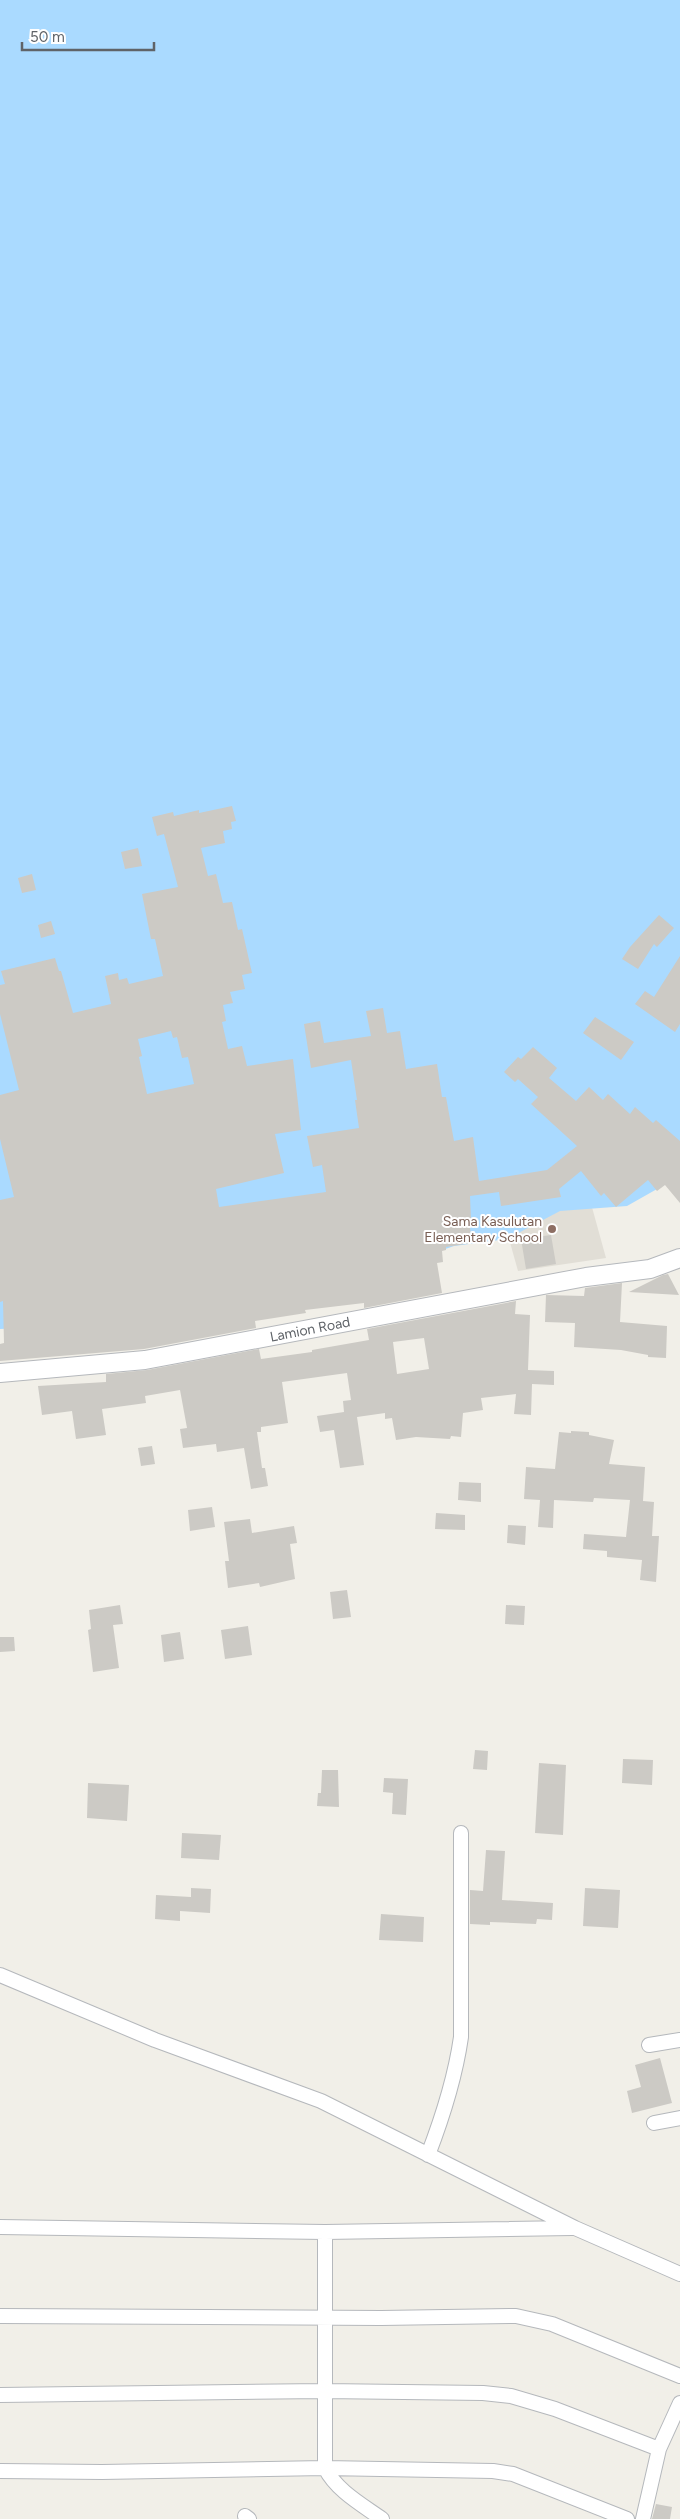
<svg xmlns="http://www.w3.org/2000/svg" width="680" height="2519" viewBox="0 0 680 2519" font-family="Figtree,sans-serif">
<style>
.education{fill:#e1ded6}
.water{fill:#aadaff}
.building{fill:#cccac5;fill-rule:evenodd}
.lines{fill:none;stroke-linecap:round;stroke-linejoin:round}
.minor-casing{stroke:#b5b8bc;stroke-width:16}
.tertiary-casing{stroke:#b5b8bc;stroke-width:20}
.minor{stroke:#fff;stroke-width:14}
.tertiary{stroke:#fff;stroke-width:18}
.education-dot{fill:#8d6e63;stroke:#fff;stroke-width:2}
.labels{text-anchor:middle;stroke-width:4;stroke-linejoin:round;paint-order:stroke}
.education-label{font-size:14px;fill:#785e54;stroke:#fff;text-anchor:end}
.street-label{font-size:14px;fill:#5f6368;stroke:#fff}
</style>
<rect width="100%" height="100%" fill="#f1efe8"/>
<path class="education" d="M 492,1178 L 590,1200 L 606,1258 L 518,1271 Z"/>
<path class="water" d="M 0,0 L 680,0 L 680,1176 L 627,1206 L 560,1211 L 507,1239 L 454,1246 L 362,1278 L 30,1328 L 0,1329 Z"/>
<path class="building" d="M 232,806 L 236,821 L 231,822 L 232,829 L 223,831 L 225,843 L 201,848 L 208,876 L 216,874 L 223,903 L 232,902 L 238,930 L 242,929 L 252,973 L 242,975 L 245,989 L 230,992 L 233,1003 L 223,1005 L 226,1021 L 222,1022 L 228,1049 L 242,1046 L 247,1066 L 293,1059 L 301,1130 L 275,1134 L 284,1173 L 216,1189 L 219,1207 L 326,1192 L 322,1165 L 313,1167 L 307,1136 L 359,1128 L 355,1100 L 357,1100 L 351,1060 L 311,1068 L 304,1024 L 320,1021 L 324,1043 L 371,1036 L 366,1011 L 383,1008 L 387,1033 L 400,1031 L 406,1069 L 437,1064 L 442,1097 L 446,1097 L 454,1141 L 473,1137 L 479,1181 L 547,1170 L 577,1146 L 531,1104 L 538,1097 L 518,1079 L 515,1082 L 504,1072 L 518,1057 L 521,1059 L 533,1047 L 557,1068 L 549,1078 L 576,1101 L 589,1087 L 603,1100 L 608,1094 L 630,1114 L 635,1107 L 653,1123 L 656,1120 L 680,1141 L 680,1203 L 665,1185 L 657,1191 L 648,1180 L 616,1207 L 604,1193 L 601,1196 L 581,1171 L 559,1189 L 561,1197 L 501,1206 L 499,1192 L 470,1196 L 471,1220 L 469,1220 L 472,1243 L 446,1247 L 446,1250 L 442,1251 L 443,1262 L 437,1263 L 442,1293 L 364,1308 L 364,1303 L 305,1310 L 306,1313 L 255,1321 L 256,1328 L 144,1349 L 0,1361 L 0,1344 L 4,1343 L 3,1301 L 0,1302 L 0,1200 L 14,1197 L 0,1139 L 0,1095 L 19,1090 L 0,1014 L 0,985 L 5,984 L 1,971 L 55,958 L 59,971 L 61,971 L 73,1013 L 111,1004 L 105,976 L 118,973 L 119,980 L 127,978 L 129,984 L 163,976 L 155,939 L 151,939 L 142,894 L 178,887 L 164,834 L 157,836 L 152,817 L 173,812 L 174,816 L 199,810 L 199,813 ZM 171,1031 L 173,1038 L 177,1037 L 182,1058 L 188,1057 L 194,1084 L 147,1094 L 139,1057 L 142,1056 L 138,1039 Z
M 138,848 L 142,866 L 125,869 L 121,852 Z
M 32,874 L 36,890 L 22,893 L 18,878 Z
M 659,915 L 674,928 L 657,947 L 654,944 L 638,969 L 622,959 L 630,947 Z
M 51,921 L 55,934 L 41,938 L 38,925 Z
M 680,956 L 680,1024 L 675,1032 L 635,1004 L 645,991 L 654,997 Z
M 595,1017 L 634,1042 L 621,1060 L 583,1033 Z
M 551,1235 L 556,1264 L 526,1269 L 521,1239 Z
M 668,1274 L 679,1295 L 629,1292 L 663,1275 Z
M 622,1283 L 620,1322 L 667,1326 L 666,1358 L 648,1357 L 648,1355 L 621,1350 L 574,1347 L 575,1323 L 545,1322 L 546,1295 L 584,1296 L 585,1288 Z
M 516,1301 L 515,1314 L 530,1315 L 528,1370 L 554,1371 L 554,1385 L 532,1384 L 531,1415 L 514,1414 L 516,1394 L 481,1398 L 483,1410 L 463,1413 L 461,1437 L 451,1436 L 450,1439 L 416,1437 L 396,1440 L 392,1418 L 385,1419 L 385,1413 L 357,1417 L 364,1465 L 340,1468 L 334,1430 L 320,1432 L 317,1416 L 344,1412 L 343,1401 L 351,1400 L 347,1373 L 282,1382 L 288,1423 L 261,1427 L 261,1432 L 257,1432 L 262,1468 L 265,1468 L 268,1486 L 251,1489 L 244,1448 L 217,1452 L 216,1444 L 183,1448 L 180,1429 L 187,1428 L 180,1390 L 145,1396 L 146,1403 L 102,1409 L 106,1435 L 76,1439 L 72,1411 L 42,1415 L 38,1386 L 106,1382 L 106,1374 L 147,1370 L 259,1349 L 261,1359 L 312,1352 L 312,1350 L 369,1340 L 367,1329 ZM 424,1338 L 429,1369 L 397,1374 L 393,1342 Z
M 571,1431 L 589,1432 L 589,1435 L 614,1440 L 609,1464 L 645,1467 L 643,1501 L 654,1502 L 652,1536 L 659,1536 L 656,1582 L 640,1580 L 642,1560 L 607,1557 L 607,1551 L 583,1549 L 584,1534 L 626,1537 L 630,1500 L 594,1498 L 593,1502 L 554,1500 L 553,1528 L 538,1527 L 540,1500 L 524,1499 L 526,1467 L 555,1469 L 559,1432 L 571,1433 Z
M 152,1446 L 155,1464 L 141,1466 L 138,1448 Z
M 459,1482 L 481,1483 L 481,1502 L 458,1500 Z
M 212,1507 L 215,1527 L 190,1531 L 188,1510 Z
M 436,1513 L 465,1515 L 465,1530 L 435,1529 Z
M 250,1519 L 252,1533 L 294,1526 L 297,1543 L 290,1544 L 295,1579 L 260,1587 L 259,1583 L 228,1588 L 225,1561 L 229,1561 L 224,1522 Z
M 508,1525 L 526,1526 L 525,1545 L 507,1543 Z
M 347,1590 L 351,1617 L 333,1619 L 330,1592 Z
M 120,1605 L 123,1624 L 113,1625 L 119,1668 L 93,1672 L 88,1630 L 91,1629 L 89,1610 Z
M 506,1605 L 525,1606 L 524,1625 L 505,1624 Z
M 248,1626 L 252,1655 L 225,1659 L 221,1630 Z
M 180,1632 L 184,1659 L 164,1662 L 161,1635 Z
M 0,1637 L 14,1637 L 15,1651 L 0,1652 Z
M 475,1750 L 488,1751 L 487,1770 L 473,1769 Z
M 623,1759 L 653,1760 L 652,1785 L 622,1783 Z
M 539,1763 L 566,1765 L 563,1835 L 535,1833 Z
M 322,1770 L 338,1770 L 339,1807 L 317,1806 L 318,1793 L 321,1793 Z
M 384,1778 L 408,1779 L 406,1815 L 392,1814 L 393,1793 L 383,1792 Z
M 88,1783 L 129,1785 L 127,1821 L 87,1818 Z
M 182,1833 L 221,1835 L 219,1860 L 181,1858 Z
M 486,1850 L 505,1851 L 502,1900 L 553,1903 L 552,1920 L 537,1919 L 536,1924 L 490,1922 L 490,1925 L 470,1924 L 470,1890 L 483,1891 Z
M 191,1888 L 211,1889 L 210,1913 L 180,1911 L 180,1921 L 155,1919 L 156,1895 L 191,1897 Z
M 585,1888 L 620,1890 L 618,1928 L 583,1926 Z
M 381,1914 L 424,1917 L 423,1942 L 379,1940 Z
M 660,2058 L 672,2103 L 632,2113 L 627,2091 L 641,2087 L 635,2065 Z
M 656,2504 L 672,2507 L 670,2519 L 652,2519 Z"/>
<g class="lines">
<g class="minor-casing">
<path id="minor" d="M 0,1975 L 155,2040 L 321,2101 L 575,2228 L 680,2274
M 649,2045 L 680,2040
M 654,2123 L 680,2118
M 428,2155 C 443,2116 455,2079 461,2037 L 461,1833
M 0,2227 L 325,2232 L 572,2228
M 325,2232 L 325,2468 C 337,2491 361,2504 382,2519
M 0,2316 L 381,2318 L 516,2316 L 552,2324 L 680,2376
M 0,2395 L 324,2391 L 483,2393 L 511,2396 L 555,2409 L 659,2449
M 0,2471 L 102,2472 L 325,2468 L 493,2471 L 513,2474 L 627,2519
M 245,2516 L 249,2519
M 643,2519 L 659,2449 L 680,2403"/>
</g>
<g class="tertiary-casing">
<path id="tertiary" d="M 0,1373 L 145,1360 L 586,1277 L 650,1269 L 680,1258"/>
</g>
<use href="#minor" class="minor"/>
<use href="#tertiary" class="tertiary"/>
</g>
<circle class="education-dot" cx="552" cy="1229" r="5"/>
<g class="labels">
<g class="education-label">
<text x="542" y="1226">Sama Kasulutan<tspan x="542" dy="16">Elementary School</tspan></text>
</g>
<g class="street-label">
<text transform="translate(310 1329) rotate(-11)" y="5">Lamion Road</text>
</g>
</g>
<path d="M22 42v8h132v-8" fill="none" stroke="#5f6368" stroke-width="2.5"/>
<text x="30" y="42" font-size="15" fill="#5f6368" stroke="#ffffff" stroke-width="4" paint-order="stroke">50 m</text>
</svg>
